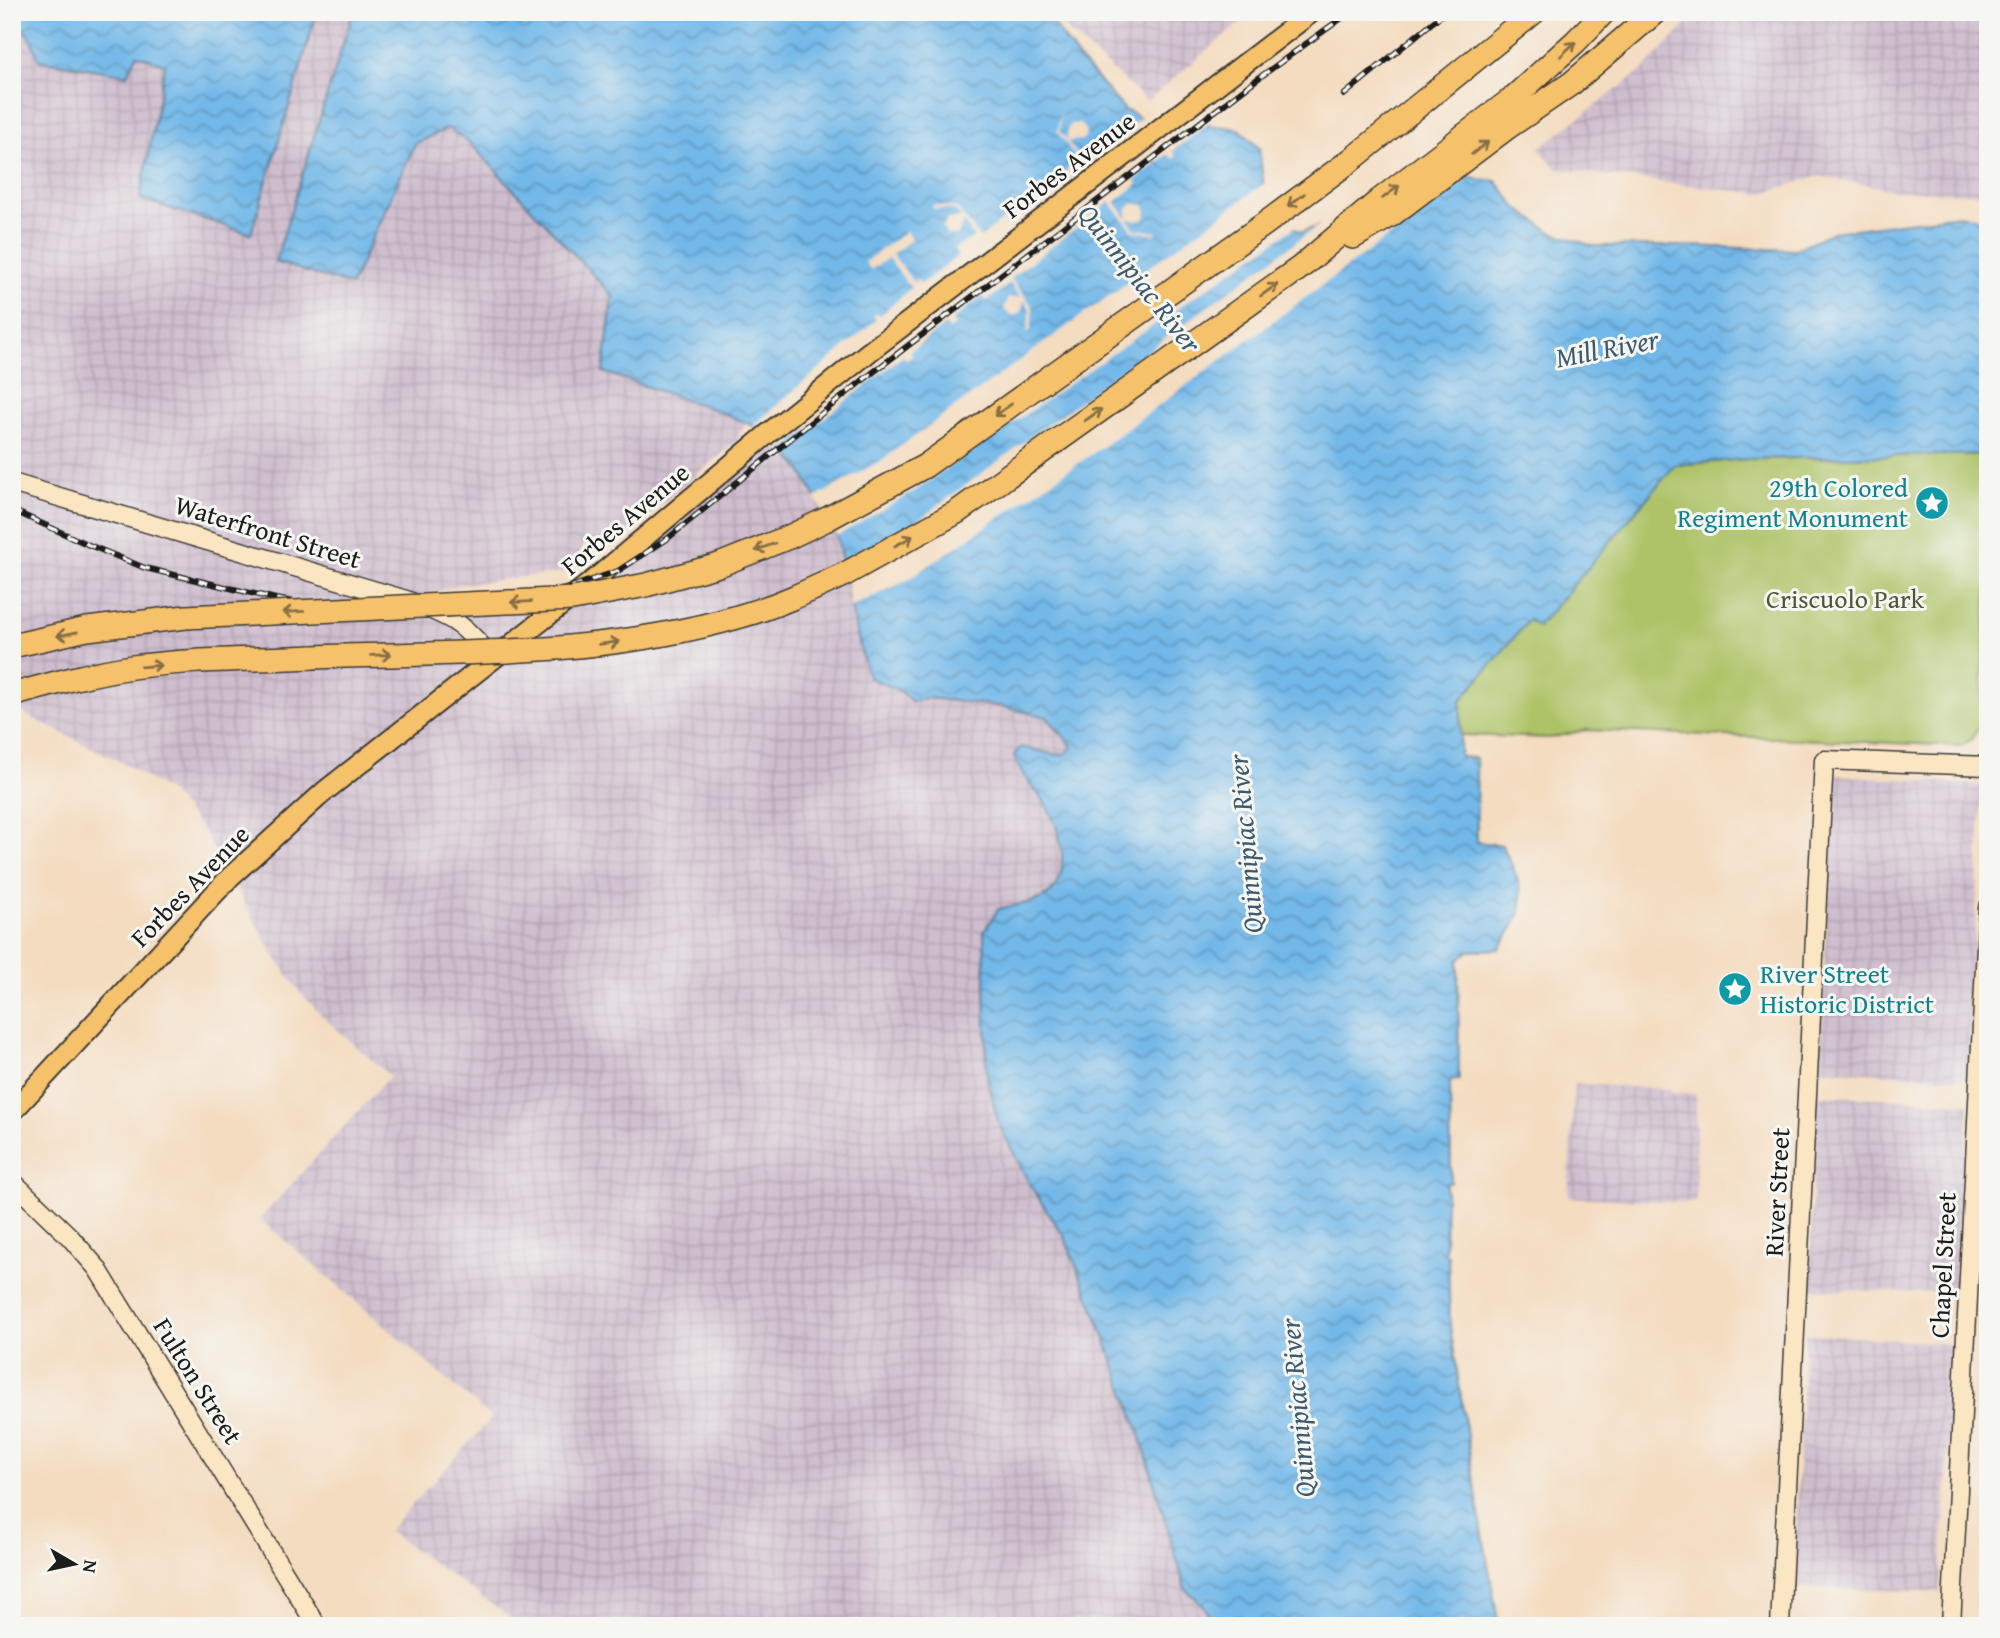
<svg xmlns="http://www.w3.org/2000/svg" width="2000" height="1638" viewBox="0 0 2000 1638" font-family="'Gentium Book Plus',serif">
<style>
.industrial{fill:url(#industrial-grid)}
.park{fill:#aec367;stroke:#657042;stroke-width:2}
.water{fill:url(#water-waves);stroke:#476a82;stroke-width:2}
.pier{fill:#f4dcc0}
.lines{fill:none;stroke-linecap:round;stroke-linejoin:round}
.secondary-casing{stroke:#3c3935;stroke-width:21}
.primary-casing{stroke:#3c3935;stroke-width:23}
.highway-casing{stroke:#3c3935;stroke-width:26}
.secondary{stroke:#fbe6c4;stroke-width:18}
.primary{stroke:#f5c16b;stroke-width:19}
.highway{stroke:#f5c16b;stroke-width:23}
.rail-casing{stroke:#1c1c1c;stroke-width:6}
.rail{stroke:#f6f6f2;stroke-width:3.5;stroke-dasharray:10;stroke-linecap:butt}
.highway-bridge-casing{stroke:#3c3935;stroke-width:26;stroke-linecap:butt}
.highway-bridge{stroke:#f5c16b;stroke-width:23}
.oneway{stroke:#886e44}
.labels{text-anchor:middle;stroke-width:6;stroke-linejoin:round;paint-order:stroke}
.street-label{font-size:26px;fill:#1c1c1c;stroke:#f6f6f2}
.culture-label{font-size:26px;fill:#0d838f;stroke:#f6f6f2;text-anchor:end}
.park-label{font-size:26px;fill:#4f5636;stroke:#f6f6f2}
.water-label{font-size:28px;font-style:italic;fill:#3e5a6e;stroke:#f6f6f2}
</style>
<defs>
<pattern id="industrial-grid" width="8" height="8" patternUnits="userSpaceOnUse" patternTransform="scale(1.75)"><rect width="8" height="8" fill="#cfbdce"/><path d="M0 4h8M4 0v8" fill="none" stroke="#b1a2b0"/></pattern>
<pattern id="water-waves" width="16" height="10" patternUnits="userSpaceOnUse" patternTransform="scale(1.75)"><rect width="16" height="10" fill="#72b8e9"/><path d="M0 5q4-4 8 0t8 0" fill="none" stroke="#5d95bc"/></pattern>
</defs>
<rect width="100%" height="100%" fill="#f6f6f2"/>
<filter id="ink" filterUnits="userSpaceOnUse"><feTurbulence type="fractalNoise" baseFrequency=".0143" numOctaves="2"/><feDisplacementMap in="SourceGraphic" scale="14" xChannelSelector="R" yChannelSelector="G"/><feConvolveMatrix kernelMatrix="1 2 1 2 8 2 1 2 1" color-interpolation-filters="sRGB"/></filter>
<filter id="wash" filterUnits="userSpaceOnUse"><feTurbulence type="fractalNoise" baseFrequency=".00686" numOctaves="4" result="noise"/><feDisplacementMap in="SourceGraphic" scale="28" xChannelSelector="R" yChannelSelector="G"/><feGaussianBlur stdDeviation="1.57" result="paint"/><feColorMatrix in="noise" values="0 0 0 0 0 0 0 0 0 0 0 0 0 0 0 0 0 1.4 0 .05"/><feComposite in="paint" operator="in"/></filter>
<g filter="url(#wash)">
<rect width="100%" height="100%" fill="#f4dcc0"/>
<path class="industrial" d="M 317,12 L 353,12 L 275,262 L 351,285 L 415,144 L 448,128 L 472,145 L 613,296 L 603,372 L 713,409 L 745,424 L 737,441 L 610,547 L 587,539 L 573,566 L 567,572 L 464,584 L 385,606 L 554,600 L 763,438 L 786,451 L 802,472 L 837,536 L 855,627 L 868,677 L 902,692 L 912,702 L 927,698 L 999,706 L 1047,717 L 1072,746 L 1067,753 L 1057,755 L 1021,747 L 1018,768 L 1047,806 L 1058,834 L 1062,872 L 1050,894 L 1028,903 L 998,909 L 987,1020 L 987,1075 L 998,1122 L 1031,1187 L 1064,1236 L 1099,1322 L 1139,1431 L 1185,1588 L 1204,1606 L 1215,1626 L 522,1626 L 388,1531 L 492,1418 L 260,1219 L 390,1076 L 324,1018 L 299,991 L 279,963 L 202,829 L 170,792 L 121,762 L 12,708 L 12,24 L 29,34 L 137,55 L 166,64 L 140,199 L 251,233 Z
M 1054,12 L 1253,12 L 1147,101 L 1058,22 Z
M 1698,12 L 1988,12 L 1988,194 L 1901,191 L 1819,176 L 1760,194 L 1557,169 L 1539,148 L 1644,69 Z
M 1834,775 L 1982,785 L 1968,1079 L 1819,1069 Z
M 1574,1084 L 1671,1089 L 1671,1093 L 1696,1094 L 1696,1203 L 1568,1197 Z
M 1817,1095 L 1969,1103 L 1955,1293 L 1809,1289 Z
M 1805,1333 L 1954,1344 L 1940,1592 L 1802,1587 L 1793,1592 Z"/>
<path class="park" d="M 1988,454 L 1988,575 L 1980,724 L 1972,739 L 1961,746 L 1586,730 L 1550,738 L 1460,735 L 1461,700 L 1529,619 L 1538,626 L 1675,465 L 1748,459 Z"/>
<path class="water" d="M 12,12 L 317,12 L 251,234 L 140,199 L 165,64 L 137,55 L 127,75 L 39,60 L 29,34 L 12,24 Z
M 353,12 L 1045,12 L 1079,59 L 1125,110 L 1163,129 L 1209,125 L 1239,129 L 1259,148 L 1265,195 L 1281,220 L 1302,232 L 1455,176 L 1496,181 L 1517,208 L 1551,232 L 1592,246 L 1690,246 L 1794,250 L 1833,232 L 1959,215 L 1988,219 L 1988,454 L 1748,459 L 1675,465 L 1538,627 L 1529,620 L 1461,700 L 1460,757 L 1476,758 L 1477,842 L 1502,845 C 1512,865 1527,892 1519,915 C 1515,927 1505,939 1499,949 L 1468,951 L 1458,961 L 1459,1080 L 1450,1081 L 1451,1183 L 1446,1183 L 1445,1254 L 1448,1255 L 1450,1326 L 1479,1513 L 1499,1626 L 1215,1626 L 1204,1606 L 1185,1588 L 1139,1431 L 1099,1322 L 1064,1236 L 1031,1187 L 998,1122 L 987,1075 L 984,932 L 998,909 C 1011,906 1041,902 1050,893 C 1072,873 1060,827 1046,805 C 1035,787 1020,775 1014,755 L 1021,747 L 1057,755 L 1067,753 L 1072,746 L 1047,717 L 999,706 L 927,698 L 912,702 L 902,692 L 868,677 L 855,627 L 837,536 L 802,472 L 786,451 L 763,438 L 756,427 L 713,409 L 603,372 L 613,296 L 472,145 L 448,128 L 415,144 L 351,285 L 275,262 Z"/>
<path class="pier" d="M 1062,107 L 1059,131 L 1066,139 L 1068,138 L 1067,130 L 1071,124 L 1080,124 L 1085,130 L 1086,136 L 1082,140 L 1067,141 L 1079,157 L 1103,138 L 1107,143 L 1141,118 L 1135,113 L 1137,112 L 1164,125 L 1209,121 L 1216,124 L 1212,126 L 1209,123 L 1173,151 L 1176,156 L 1173,159 L 1168,154 L 1135,180 L 1138,184 L 1115,202 L 1127,218 L 1128,208 L 1133,203 L 1144,205 L 1147,211 L 1144,219 L 1136,221 L 1130,219 L 1128,220 L 1135,229 L 1158,232 L 1154,234 L 1133,231 L 1110,202 L 1010,278 L 1033,307 L 1031,329 L 1028,332 L 1026,330 L 1028,328 L 1030,309 L 1024,300 L 1022,311 L 1017,315 L 1011,315 L 1004,310 L 1008,298 L 1021,298 L 1010,283 L 987,301 L 982,296 L 952,320 L 955,325 L 950,330 L 945,325 L 910,351 L 913,356 L 907,360 L 903,356 L 781,452 L 768,445 L 754,425 L 876,320 L 873,315 L 877,313 L 880,316 L 911,288 L 888,258 L 871,270 L 865,262 L 906,231 L 912,239 L 892,254 L 913,282 L 917,279 L 921,284 L 958,256 L 954,249 L 974,237 L 963,221 L 958,235 L 947,235 L 943,228 L 947,219 L 961,218 L 955,210 L 934,209 L 932,207 L 934,205 L 957,208 L 980,238 L 1079,161 L 1057,131 Z
M 1454,173 L 1472,175 L 1105,445 L 906,581 L 850,607 L 845,574 L 1327,219 Z
M 1268,181 L 1268,194 L 1284,217 L 1298,225 L 915,491 L 837,536 L 815,498 L 882,460 Z"/>
</g>
<g filter="url(#ink)">
<g class="lines">
<g class="secondary-casing">
<path id="secondary" d="M 12,483 L 406,600 C 452,617 461,621 493,659
M 12,1181 L 69,1236 L 97,1268 L 317,1626
M 1780,1626 L 1824,760 L 1988,766
M 1951,1626 L 1988,908"/>
</g>
<g class="primary-casing">
<path id="primary" d="M 12,1112 L 230,877 L 325,791 L 596,578 L 771,431 L 869,352 L 1312,12"/>
</g>
<g class="highway-casing">
<path id="highway" d="M 1353,237 L 1391,215 L 1505,129 L 1572,83 L 1655,12
M 827,519 L 925,466 L 1266,223 L 1351,160 L 1534,12
M 845,574 L 957,512 L 1301,267 L 1380,200 L 1512,99 L 1575,42 L 1604,12
M 12,695 C 52,684 91,673 132,667 C 192,659 253,660 313,657"/>
</g>
<use href="#secondary" class="secondary"/>
<use href="#primary" class="primary"/>
<use href="#highway" class="highway"/>
<g class="rail-casing">
<path id="rail" d="M 1344,95 L 1445,12
M 12,510 L 89,545 L 145,568 L 276,599 L 355,612 L 445,615 L 541,597 L 618,571 L 667,539 L 863,380 L 1249,85 L 1350,12"/>
</g>
<use href="#rail" class="rail"/>
<g class="highway-bridge-casing">
<path id="highway-bridge" d="M 12,646 L 87,629 L 186,617 L 573,599 L 646,585 L 719,565 L 789,537 L 827,519
M 313,657 C 456,652 602,657 741,616 C 777,606 811,590 845,574"/>
</g>
<use href="#highway-bridge" class="highway-bridge"/>
</g>
<defs><path id="oneway-shaft" d="M-6 0H5M1.5-3L5.5 0L1.5 3" fill="none" stroke-width="1.6" stroke-linecap="round" stroke-linejoin="round" transform="scale(1.75)"/></defs>
<g class="oneway">
<use href="#oneway-shaft" transform="translate(1568 49) rotate(-44)"/>
<use href="#oneway-shaft" transform="translate(1480 148) rotate(-37)"/>
<use href="#oneway-shaft" transform="translate(1391 192) rotate(-37)"/>
<use href="#oneway-shaft" transform="translate(1296 200) rotate(143)"/>
<use href="#oneway-shaft" transform="translate(1269 290) rotate(-35)"/>
<use href="#oneway-shaft" transform="translate(1003 410) rotate(145)"/>
<use href="#oneway-shaft" transform="translate(1093 415) rotate(-35)"/>
<use href="#oneway-shaft" transform="translate(904 541) rotate(-29)"/>
<use href="#oneway-shaft" transform="translate(765 547) rotate(159)"/>
<use href="#oneway-shaft" transform="translate(521 602) rotate(178)"/>
<use href="#oneway-shaft" transform="translate(293 612) rotate(177)"/>
<use href="#oneway-shaft" transform="translate(67 634) rotate(168)"/>
<use href="#oneway-shaft" transform="translate(609 643) rotate(-7)"/>
<use href="#oneway-shaft" transform="translate(381 655) rotate(-2)"/>
<use href="#oneway-shaft" transform="translate(151 666) rotate(-5)"/>
</g>
</g>
<defs>
<g id="sight-disc" transform="scale(1.75)"><circle r="9.5" fill="#0f9aa8" stroke="#f6f6f2"/><path d="M0-6L1.8-2.2L6-1.7L2.9 1.2L3.7 5.4L0 3.3L-3.7 5.4L-2.9 1.2L-6-1.7L-1.8-2.2Z" fill="#fff"/></g>
</defs>
<g fill-rule="evenodd">
<use href="#sight-disc" x="1932" y="503"/>
<use href="#sight-disc" x="1735" y="989"/>
</g>
<g class="labels">
<g class="street-label">
<text transform="translate(1069 165) rotate(-37)" y="9">Forbes Avenue</text>
<text transform="translate(625 519) rotate(-40)" y="9">Forbes Avenue</text>
<text transform="translate(268 532) rotate(17)" y="9">Waterfront Street</text>
<text transform="translate(190 886) rotate(-46)" y="9">Forbes Avenue</text>
<text transform="translate(1777 1192) rotate(-87)" y="9">River Street</text>
<text transform="translate(1943 1265) rotate(-87)" y="9">Chapel Street</text>
<text transform="translate(198 1381) rotate(58)" y="9">Fulton Street</text>
</g>
<g class="culture-label">
<text x="1908" y="497">29th Colored<tspan x="1908" dy="30">Regiment Monument</tspan></text>
<text x="1760" y="983" text-anchor="start">River Street<tspan x="1760" dy="30">Historic District</tspan></text>
</g>
<g class="park-label">
<text x="1845" y="608">Criscuolo Park</text>
</g>
<g class="water-label">
<text transform="translate(1140 278) rotate(52)" y="10">Quinnipiac River</text>
<text transform="translate(1607 348) rotate(-11)" y="10">Mill River</text>
<text transform="translate(1245 844) rotate(-95)" y="10">Quinnipiac River</text>
<text transform="translate(1297 1408) rotate(-95)" y="10">Quinnipiac River</text>
</g>
</g>
<rect width="2000" height="1638" fill="none" stroke="#f6f6f2" stroke-width="42"/>
<g transform="translate(74 1564) rotate(99)" stroke="#f6f6f2" stroke-width="5" paint-order="stroke">
<path d="M0-5L12 26L0 18L-12 26Z" fill="#1c1c1c"/>
<text y="-10" font-size="19" font-weight="bold" text-anchor="middle" fill="#1c1c1c">N</text>
</g>
</svg>
